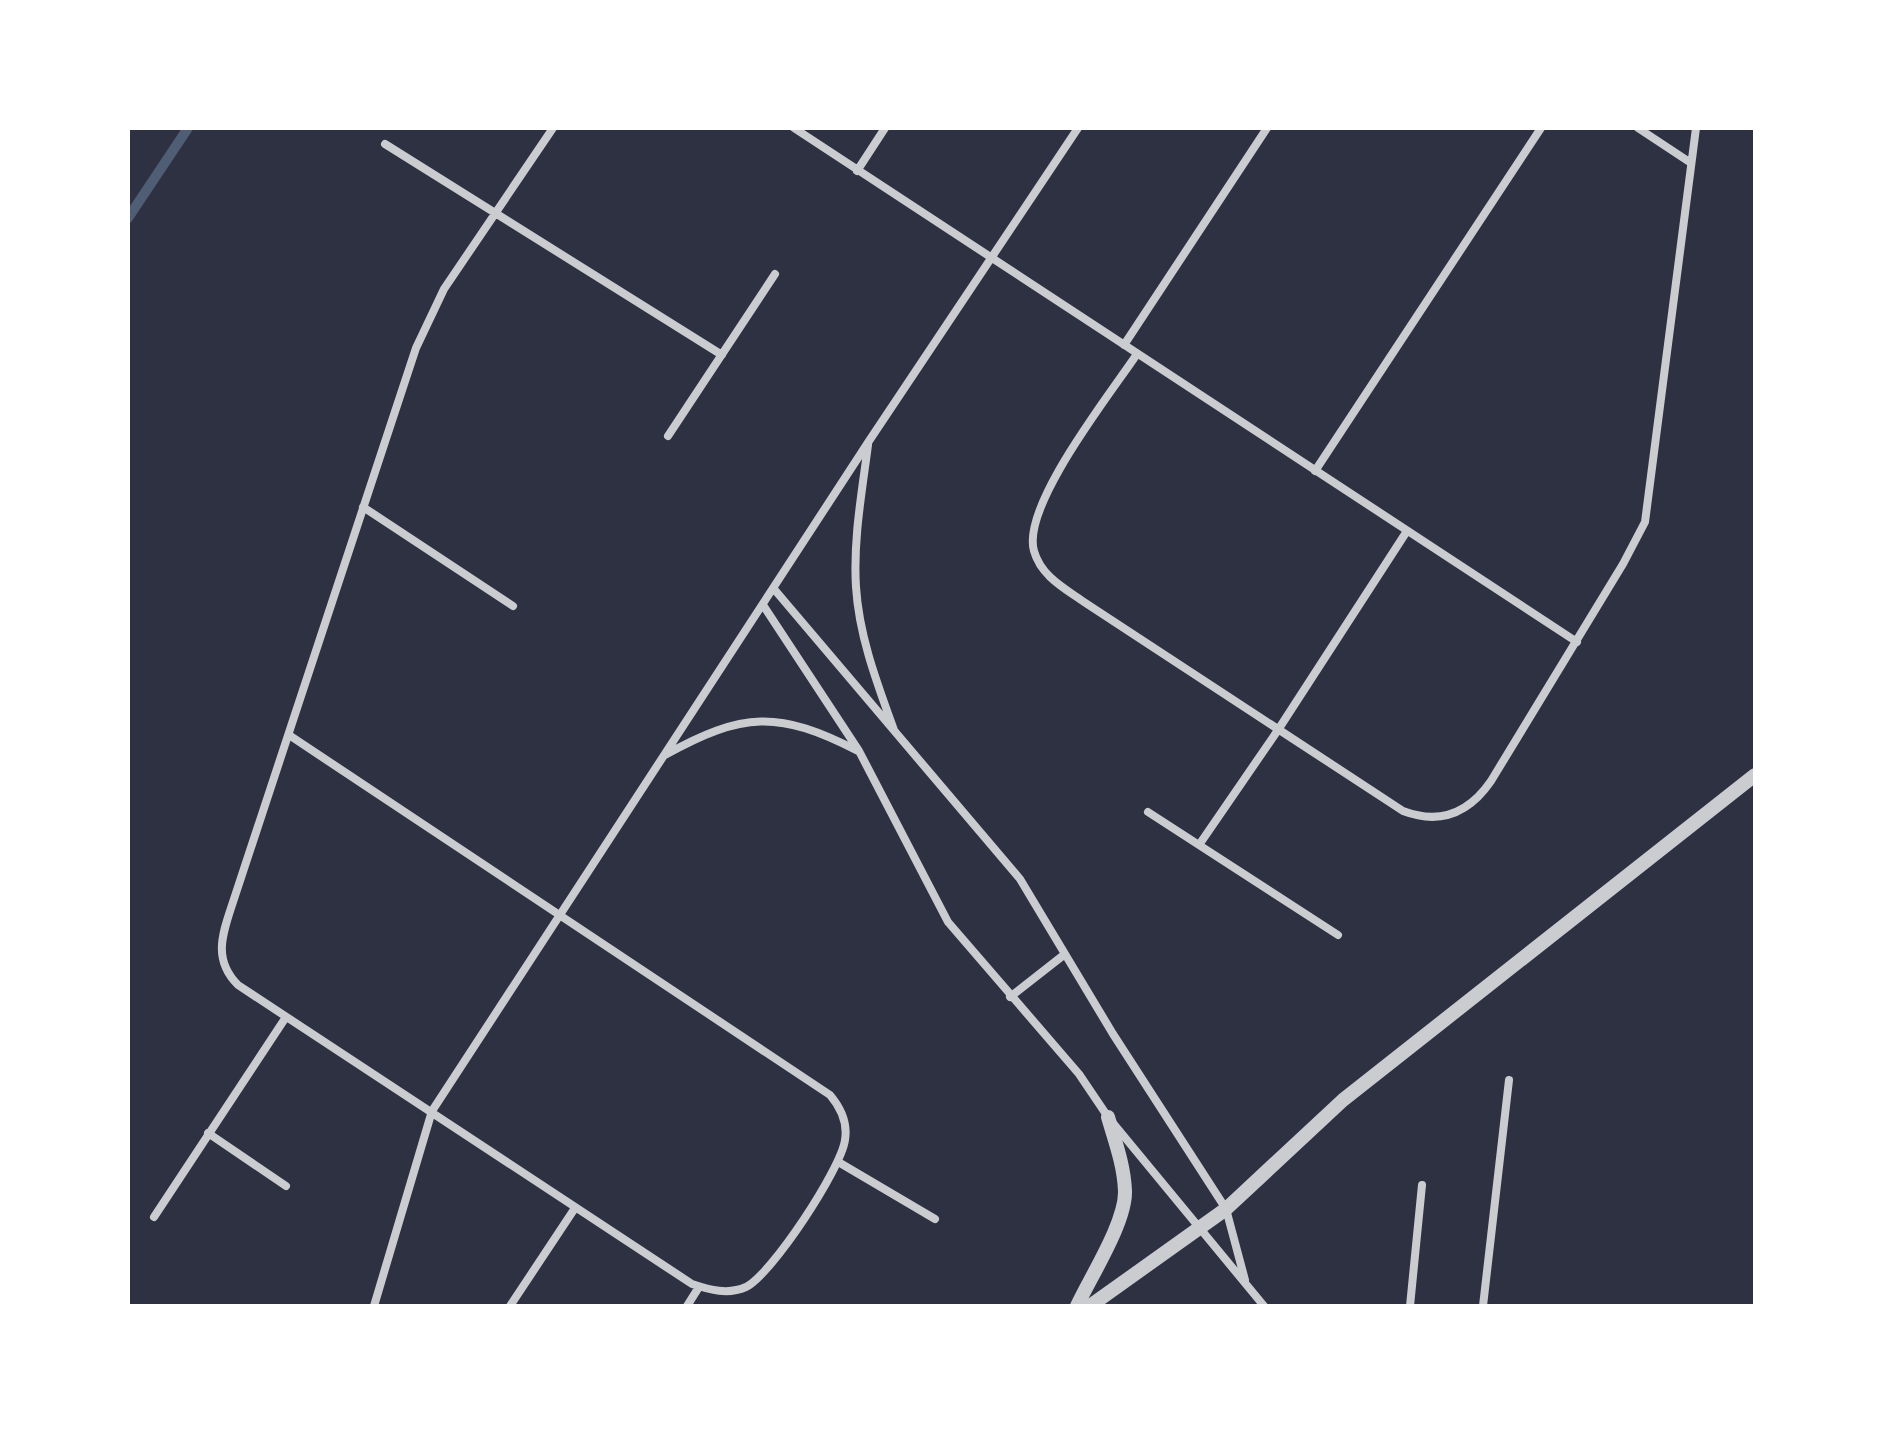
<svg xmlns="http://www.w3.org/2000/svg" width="1883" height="1434" viewBox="0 0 1883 1434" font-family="'Fira Sans Condensed',sans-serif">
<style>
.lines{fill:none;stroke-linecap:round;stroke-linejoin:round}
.stream{stroke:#4f5d75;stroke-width:10}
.minor{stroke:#caccd0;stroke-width:8}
.tertiary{stroke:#caccd0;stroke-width:14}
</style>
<rect width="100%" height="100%" fill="#2d3142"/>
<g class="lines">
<path class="stream" d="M 128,218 L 188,128"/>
<path class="minor" d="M 794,128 L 1577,642
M 1638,128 L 1691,163
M 385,144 L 722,355
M 857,171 L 885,128
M 1124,345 L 1267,128
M 1137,354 C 1111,393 1021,506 1034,551 C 1041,576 1064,588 1084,602 L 1403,811 C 1440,825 1469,813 1491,781 L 1623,564 L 1645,522 L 1696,128
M 668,436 L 775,274
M 868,445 C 862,492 853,540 856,587 C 859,636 877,683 894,730
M 1315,471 L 1541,128
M 363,507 L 513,606
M 774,589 L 1020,879 L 1113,1034 L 1226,1209 L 1245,1280
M 763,605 L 859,751 L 948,922 L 1079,1074 L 1108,1117 L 1264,1306
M 289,735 L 830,1095 C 841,1108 848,1122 845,1140 C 841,1169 772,1274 746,1287 C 728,1295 710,1290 692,1284 L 238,985 C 213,960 222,935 232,905 L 416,348 L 444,289 L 553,128
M 665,755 C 743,712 778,710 858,751
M 1148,812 L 1338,935
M 1199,845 L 1278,730 L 1407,531
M 1010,997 L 1065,954
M 208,1133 L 286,1186
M 840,1163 L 935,1219
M 154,1217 L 286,1017
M 374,1306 L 432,1111 L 869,441 L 1078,128
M 510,1306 L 575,1208
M 687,1306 L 699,1287
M 1410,1306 L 1422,1185
M 1483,1306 L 1509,1080"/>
<path class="tertiary" d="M 1077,1306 C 1091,1276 1126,1222 1125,1191 C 1124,1165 1115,1141 1108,1117
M 1090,1306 L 1226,1209 L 1343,1100 L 1755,775"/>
</g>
<rect width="1883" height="1434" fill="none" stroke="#ffffff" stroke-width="260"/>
</svg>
